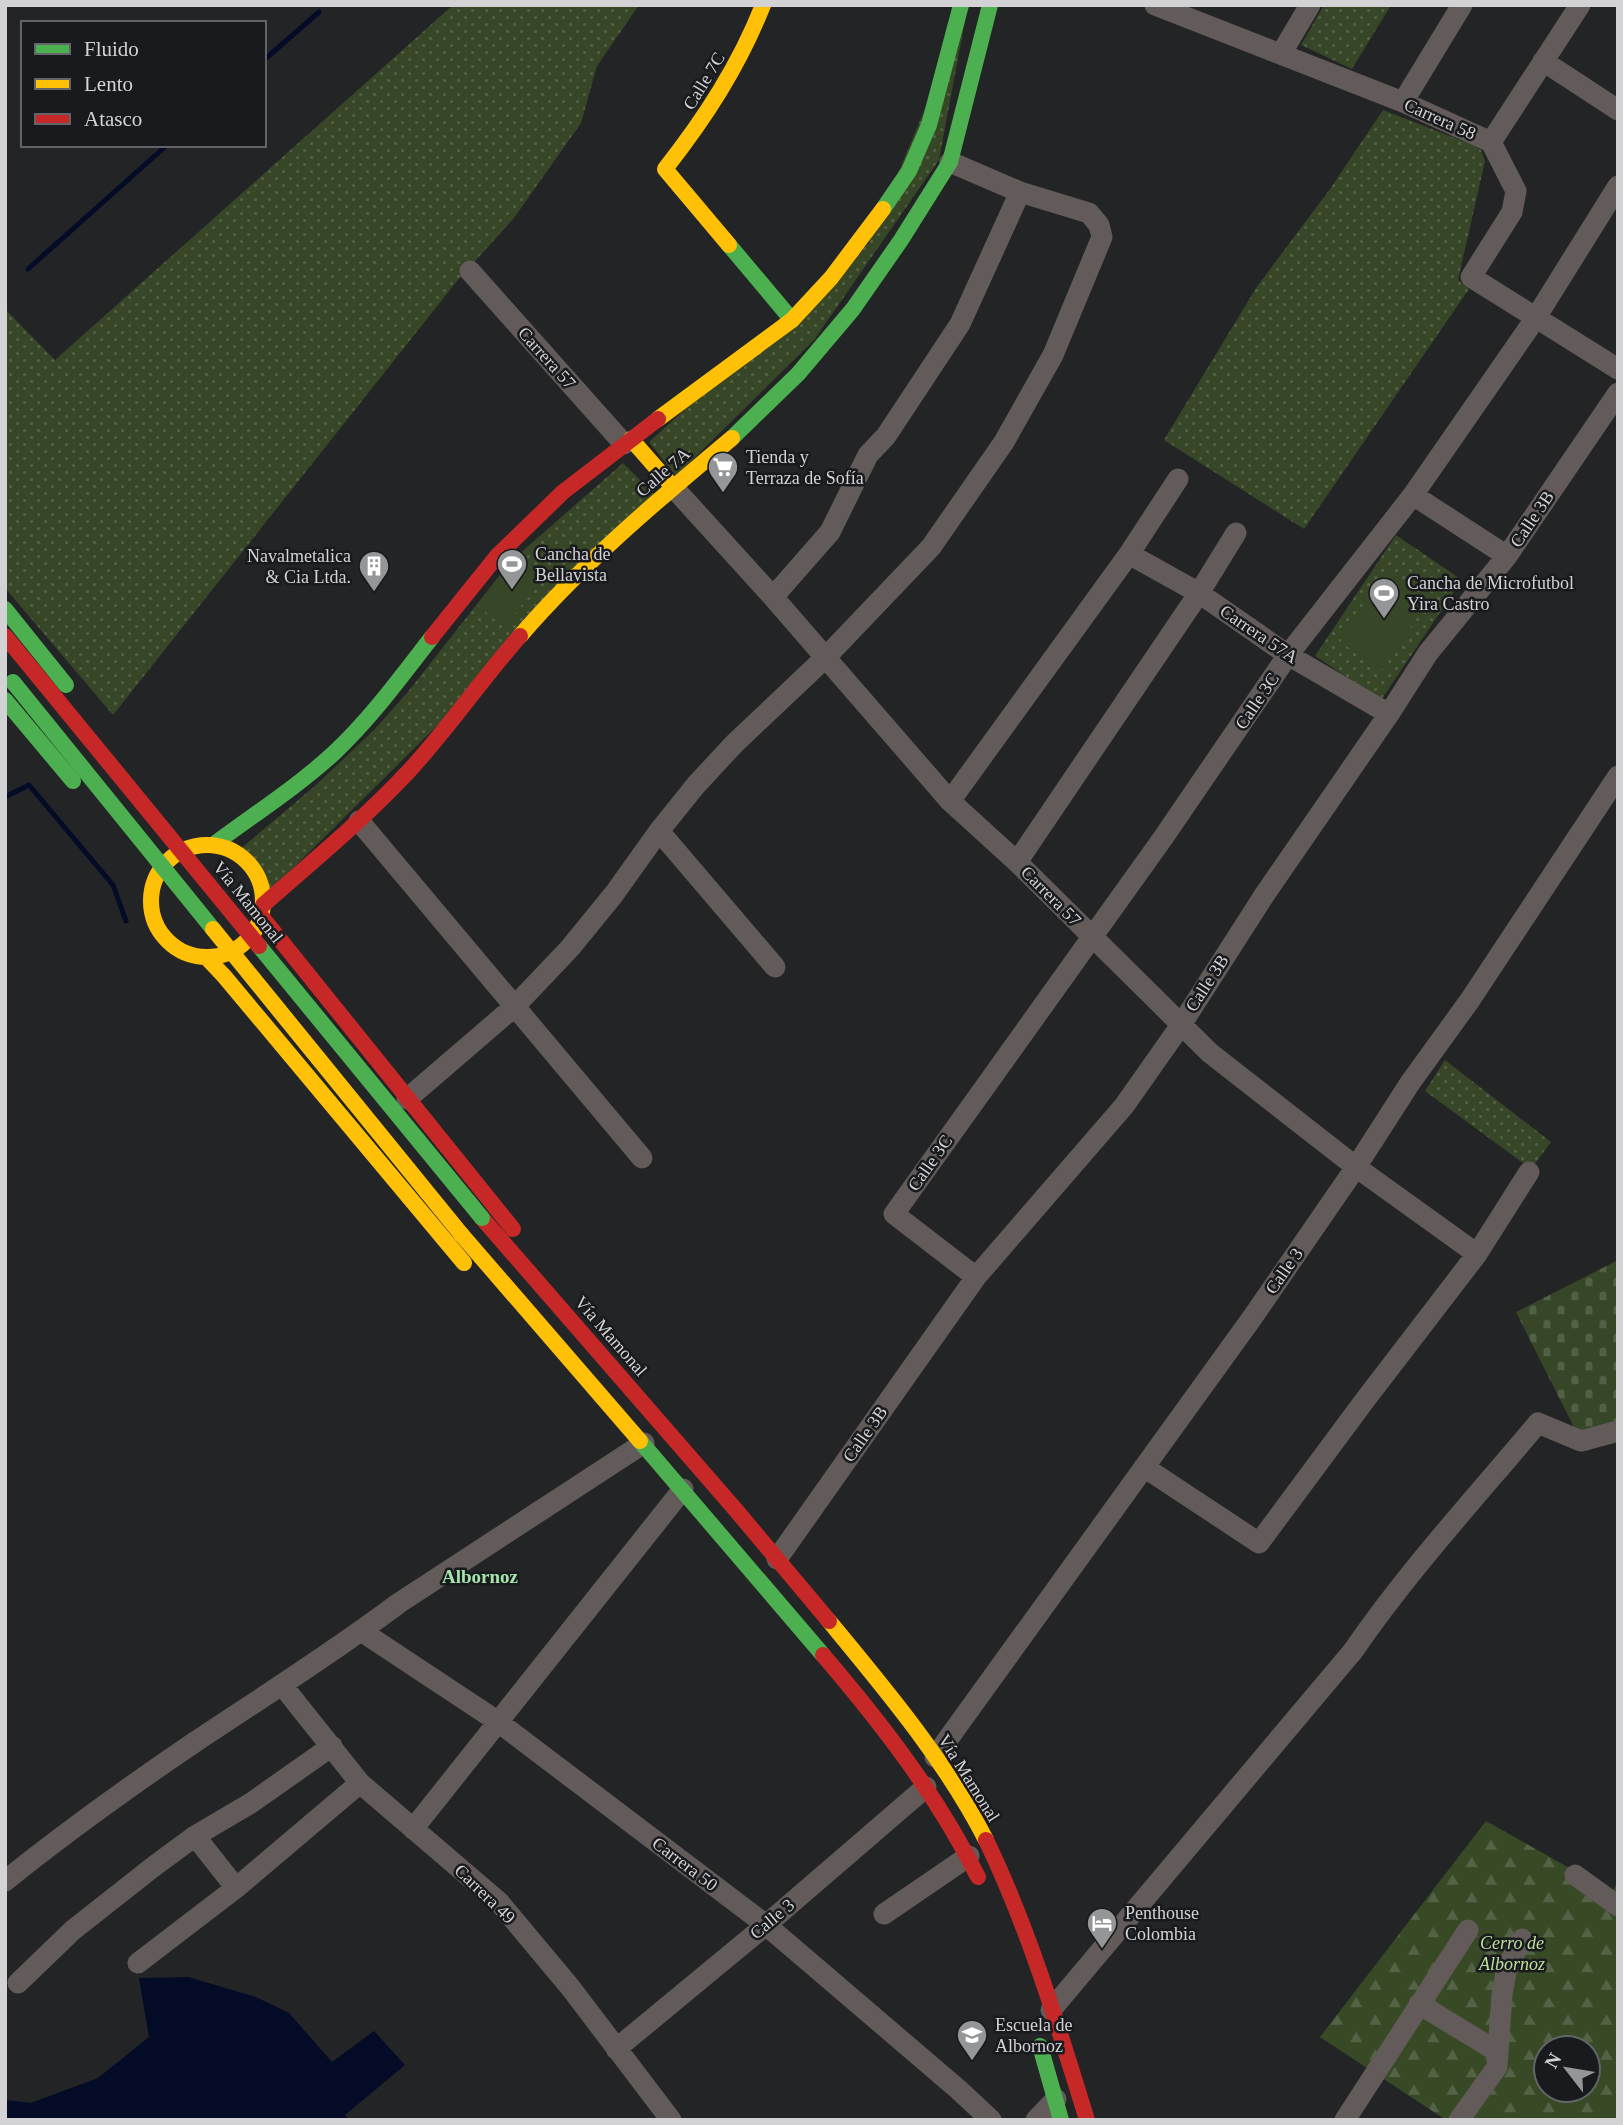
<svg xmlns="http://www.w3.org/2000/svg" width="1623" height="2125" viewBox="0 0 1623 2125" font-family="Georgia,serif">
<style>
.grass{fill:url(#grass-dots)}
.forest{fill:url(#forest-firs);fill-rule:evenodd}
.cemetery{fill:url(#cemetery-stones)}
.pitch{fill:#364626}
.water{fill:#030b27}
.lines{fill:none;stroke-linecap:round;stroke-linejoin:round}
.stream{stroke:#030b27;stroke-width:5}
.street{stroke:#625b5a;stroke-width:21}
.fast{stroke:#4caf50;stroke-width:16}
.slow{stroke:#ffc107;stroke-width:16}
.jam{stroke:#c62828;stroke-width:16}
.fast-bridge{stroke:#4caf50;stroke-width:16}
.slow-bridge{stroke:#ffc107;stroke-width:16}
.jam-bridge{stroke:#c62828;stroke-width:16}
.labels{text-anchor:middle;stroke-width:5;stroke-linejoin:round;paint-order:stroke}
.street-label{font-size:18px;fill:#d3d3d6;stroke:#191a1d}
.poi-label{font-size:18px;fill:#d3d3d6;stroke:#191a1d;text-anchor:start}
.park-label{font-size:18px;font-style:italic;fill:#bddf9b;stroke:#191a1d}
.neighbourhood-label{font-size:19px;font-weight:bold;fill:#a5e4ac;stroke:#191a1d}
</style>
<defs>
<pattern id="grass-dots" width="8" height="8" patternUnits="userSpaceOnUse" patternTransform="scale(1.75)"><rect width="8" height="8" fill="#364626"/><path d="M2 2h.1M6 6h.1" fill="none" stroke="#526045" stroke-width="1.8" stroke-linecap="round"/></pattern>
<pattern id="forest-firs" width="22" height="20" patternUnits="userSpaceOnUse" patternTransform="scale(1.75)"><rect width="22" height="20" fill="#384926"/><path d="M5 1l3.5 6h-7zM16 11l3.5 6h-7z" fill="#546245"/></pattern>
<pattern id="cemetery-stones" width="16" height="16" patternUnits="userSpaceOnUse" patternTransform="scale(1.75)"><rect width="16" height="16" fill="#364626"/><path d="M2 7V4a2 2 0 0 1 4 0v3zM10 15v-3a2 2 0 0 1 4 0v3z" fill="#526045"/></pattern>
</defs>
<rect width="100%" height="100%" fill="#232426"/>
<path class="grass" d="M 453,5 L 639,5 L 597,66 L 581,123 L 514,218 L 457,281 L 113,715 L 5,588 L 5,309 L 55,360 Z
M 968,5 L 939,160 L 814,340 L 676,476 L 649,442 L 869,243 Z
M 1324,5 L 1391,5 L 1352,69 L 1301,45 Z
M 1383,110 L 1473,145 L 1481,150 L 1485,161 L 1458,280 L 1469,289 L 1304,529 L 1164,440 L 1256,288 L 1330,189 Z
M 623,463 L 655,495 L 456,707 L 269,892 C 263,871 260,860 238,851 L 316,785 L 375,729 L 407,693 L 510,562 Z
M 1396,535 L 1462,580 L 1381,700 L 1315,656 Z
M 1445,1060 L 1551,1142 L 1531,1169 L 1425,1091 Z"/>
<path class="forest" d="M 1486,1821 L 1612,1892 L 1618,1881 L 1618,2120 L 1446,2120 L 1320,2037 ZM 1546,2048 L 1588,2048 L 1588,2090 L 1546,2090 Z"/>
<path class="cemetery" d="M 1618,1260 L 1618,1437 L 1586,1451 L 1516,1312 Z"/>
<path class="pitch" d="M 521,555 L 546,577 L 503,627 L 478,605 Z
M 1385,570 L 1429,599 L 1383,670 L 1340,642 Z"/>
<path class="water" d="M 188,1977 L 256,1997 L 289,2013 L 332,2062 L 374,2031 L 405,2065 L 345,2115 L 349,2120 L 5,2120 L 5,2100 L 31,2103 L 98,2078 L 149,2037 L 139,1978 Z"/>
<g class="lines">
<path class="stream" d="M 264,60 L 319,12
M 28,269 L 167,145
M 5,797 L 29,785 L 113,885 L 126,921"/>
<path class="street" d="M 1155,5 L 1403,102 L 1491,142 L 1516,191 L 1512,212 L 1471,277 L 1618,369
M 1281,54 L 1310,5
M 1543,61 L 1618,110
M 1403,102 L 1462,5
M 1491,142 L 1580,5
M 470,271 L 624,444
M 673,487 L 773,597 L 950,801 L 1017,862 L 1210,1053 L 1356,1167 L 1477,1254
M 1413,495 L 1507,556
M 1129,554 L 1199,593 L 1288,655 L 1389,714
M 773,597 L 830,532 L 868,455 L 886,436 L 960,324 L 1020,192
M 950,801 L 1129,554 L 1178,479
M 359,821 L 642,1158
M 659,831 L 775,967
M 1017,862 L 1199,593 L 1236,533
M 407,1099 L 515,1006 L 570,948 L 614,894 L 659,831 L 696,785 L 734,744 L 826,657 L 931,547 L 1004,442 L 1053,355 L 1102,237 L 1099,225 L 1089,213 L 1020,192 L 950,162
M 976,1277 L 894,1214 L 1163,838 L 1288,655 L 1413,495 L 1535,319 L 1618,186
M 1144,1467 L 1259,1543 L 1365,1400 L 1477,1254 L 1529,1172
M 777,1559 L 976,1277 L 1124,1106 L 1181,1025 L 1265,894 L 1389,714 L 1428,653 L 1507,556 L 1618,393
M 361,1631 L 497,1721 L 766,1925 L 959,2090 L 991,2120
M 282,1685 L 360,1783 L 499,1902 L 570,1987 L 671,2120
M 935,1757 L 1252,1318 L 1356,1167 L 1410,1083 L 1470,1000 L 1618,776
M 413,1829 L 683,1489
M 195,1836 L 236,1888
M 1575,1875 L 1618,1906
M 5,1881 C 66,1832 130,1786 195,1742 C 264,1696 334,1652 399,1603 L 644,1443
M 884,1914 L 969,1856
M 138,1963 L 236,1888 L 360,1783
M 18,1983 L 73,1930 L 153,1867 L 195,1836 L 251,1803 L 332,1746
M 1419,2004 L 1498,2052
M 1051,2010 L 1353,1651 C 1408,1571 1475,1498 1538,1423 L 1581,1441 L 1618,1431
M 616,2049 L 766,1925 L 926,1787
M 1036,2120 L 1056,2099
M 1345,2120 L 1468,1930
M 1459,2120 L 1497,2067 L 1502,1994 L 1507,1967 L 1522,1939"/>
<path class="fast" d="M 883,209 L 909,171 L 929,125 L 961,5
M 729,245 L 792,320
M 732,438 L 798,374 L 853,309 L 901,240 L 950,162 L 990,5
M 5,609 L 66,685
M 5,700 L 73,781
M 213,845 C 253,815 297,787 334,753 C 371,718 401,677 432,637
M 640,1441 L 823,1655
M 1040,2046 L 1061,2120"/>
<path class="slow" d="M 729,245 L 665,169 C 705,118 739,66 763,5
M 658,419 L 792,320 L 831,278 L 883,209
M 631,439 L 673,487
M 520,636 C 583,563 658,500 732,438
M151 901a56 56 0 1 1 112 0a56 56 0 1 1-112 0Z
M 206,957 L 224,976 L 464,1263
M 461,1234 L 640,1441
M 829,1621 C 886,1690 945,1760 986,1840"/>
<path class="jam" d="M 432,637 L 497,556 L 563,492 L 658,419
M 263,905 C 312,862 363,820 408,772 C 448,729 481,680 520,636
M 261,916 L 513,1229
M 482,1218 L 735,1509 L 829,1621
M 823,1655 C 882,1724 937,1795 978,1877
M 986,1840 C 1029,1929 1058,2026 1087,2120"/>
<path class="fast-bridge" d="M 13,682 L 213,929
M 259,946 L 482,1218"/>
<path class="slow-bridge" d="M 213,929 L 461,1234"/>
<path class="jam-bridge" d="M 5,636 L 259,946"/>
</g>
<defs>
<g id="supermarket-pin" transform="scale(1.575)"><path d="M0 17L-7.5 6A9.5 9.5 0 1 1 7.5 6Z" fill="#959698" stroke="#191a1d"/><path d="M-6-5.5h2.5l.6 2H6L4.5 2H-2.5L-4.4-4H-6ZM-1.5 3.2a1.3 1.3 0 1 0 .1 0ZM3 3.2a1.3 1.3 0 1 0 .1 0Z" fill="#fff"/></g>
<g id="stadium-pin" transform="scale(1.575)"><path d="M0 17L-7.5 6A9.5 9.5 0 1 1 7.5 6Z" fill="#959698" stroke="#191a1d"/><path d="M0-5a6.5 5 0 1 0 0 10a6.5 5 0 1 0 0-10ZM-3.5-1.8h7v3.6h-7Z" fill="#fff"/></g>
<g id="building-pin" transform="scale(1.575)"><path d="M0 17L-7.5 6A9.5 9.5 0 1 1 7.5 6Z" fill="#959698" stroke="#191a1d"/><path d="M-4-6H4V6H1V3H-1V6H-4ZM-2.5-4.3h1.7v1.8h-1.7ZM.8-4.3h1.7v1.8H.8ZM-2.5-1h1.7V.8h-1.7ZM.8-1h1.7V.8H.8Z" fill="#fff"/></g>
<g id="hotel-pin" transform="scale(1.575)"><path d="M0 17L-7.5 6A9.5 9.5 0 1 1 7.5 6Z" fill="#959698" stroke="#191a1d"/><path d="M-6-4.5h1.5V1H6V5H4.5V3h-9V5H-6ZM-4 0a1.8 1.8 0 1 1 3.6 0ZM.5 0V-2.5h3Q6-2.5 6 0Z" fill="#fff"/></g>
<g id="school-pin" transform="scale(1.575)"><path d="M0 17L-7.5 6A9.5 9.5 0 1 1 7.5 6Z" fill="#959698" stroke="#191a1d"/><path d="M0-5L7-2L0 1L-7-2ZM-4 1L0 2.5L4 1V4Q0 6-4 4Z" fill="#fff"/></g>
</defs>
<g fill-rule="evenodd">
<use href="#supermarket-pin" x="723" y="467"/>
<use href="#stadium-pin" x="512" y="564"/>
<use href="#building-pin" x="374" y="566"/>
<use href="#stadium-pin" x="1384" y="593"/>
<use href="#hotel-pin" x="1102" y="1923"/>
<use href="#school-pin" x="972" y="2035"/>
</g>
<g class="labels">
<g class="street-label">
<text transform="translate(704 81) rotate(-59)" y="6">Calle 7C</text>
<text transform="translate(1440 119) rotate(24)" y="6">Carrera 58</text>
<text transform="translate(547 358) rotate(48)" y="6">Carrera 57</text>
<text transform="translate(663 472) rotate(-41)" y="6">Calle 7A</text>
<text transform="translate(1532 519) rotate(-56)" y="6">Calle 3B</text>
<text transform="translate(1259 634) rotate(34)" y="6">Carrera 57A</text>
<text transform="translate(1257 701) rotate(-56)" y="6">Calle 3C</text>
<text transform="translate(1051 896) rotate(45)" y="6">Carrera 57</text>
<text transform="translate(248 902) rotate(51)" y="6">Vía Mamonal</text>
<text transform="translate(1207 983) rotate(-57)" y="6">Calle 3B</text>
<text transform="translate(930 1163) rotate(-55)" y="6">Calle 3C</text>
<text transform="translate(1284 1271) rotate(-55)" y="6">Calle 3</text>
<text transform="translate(611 1336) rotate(49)" y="6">Vía Mamonal</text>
<text transform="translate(865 1434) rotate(-55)" y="6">Calle 3B</text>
<text transform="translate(969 1778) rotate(58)" y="6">Vía Mamonal</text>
<text transform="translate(685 1864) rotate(37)" y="6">Carrera 50</text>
<text transform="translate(485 1894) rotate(44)" y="6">Carrera 49</text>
<text transform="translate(772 1919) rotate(-40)" y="6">Calle 3</text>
</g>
<g class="poi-label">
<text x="746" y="463">Tienda y<tspan x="746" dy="21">Terraza de Sofía</tspan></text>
<text x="535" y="560">Cancha de<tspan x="535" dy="21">Bellavista</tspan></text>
<text x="351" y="562" text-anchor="end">Navalmetalica<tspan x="351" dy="21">&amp; Cia Ltda.</tspan></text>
<text x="1407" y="589">Cancha de Microfutbol<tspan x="1407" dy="21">Yira Castro</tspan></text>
<text x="1125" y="1919">Penthouse<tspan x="1125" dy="21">Colombia</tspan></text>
<text x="995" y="2031">Escuela de<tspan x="995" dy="21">Albornoz</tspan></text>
</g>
<g class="park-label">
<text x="1512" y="1949">Cerro de<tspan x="1512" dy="21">Albornoz</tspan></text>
</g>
<g class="neighbourhood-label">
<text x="480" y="1583">Albornoz</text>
</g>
</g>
<rect width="1623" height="2125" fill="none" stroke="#d3d3d6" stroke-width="14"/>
<rect x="21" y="21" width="245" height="126" fill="#191a1d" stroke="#636467" stroke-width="2"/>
<rect x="35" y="44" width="35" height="10" fill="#4caf50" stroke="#636467" stroke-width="2"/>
<text x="84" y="56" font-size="21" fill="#d3d3d6">Fluido</text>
<rect x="35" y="79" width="35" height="10" fill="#ffc107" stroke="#636467" stroke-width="2"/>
<text x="84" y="91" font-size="21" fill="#d3d3d6">Lento</text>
<rect x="35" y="114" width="35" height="10" fill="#c62828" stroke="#636467" stroke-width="2"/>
<text x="84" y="126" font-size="21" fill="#d3d3d6">Atasco</text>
<g transform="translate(1567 2069) rotate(301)"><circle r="33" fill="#191a1d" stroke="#636467" stroke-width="2"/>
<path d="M0-5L12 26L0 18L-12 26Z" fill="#959698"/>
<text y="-10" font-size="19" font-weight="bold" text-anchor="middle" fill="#d3d3d6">N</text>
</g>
</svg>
